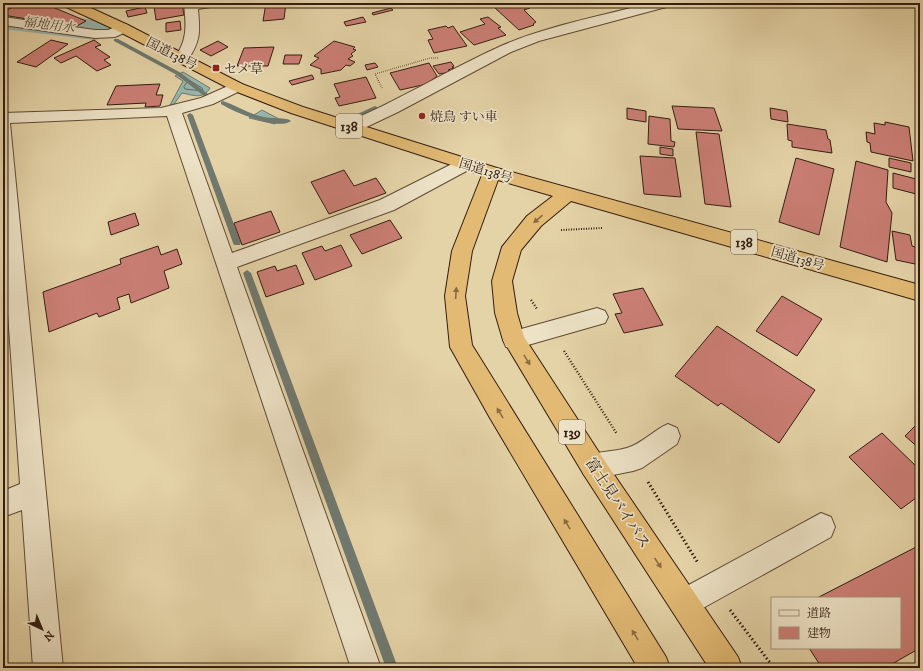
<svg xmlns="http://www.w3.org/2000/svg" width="923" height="671" viewBox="0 0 923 671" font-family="'IM FELL DW Pica','Noto Serif JP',serif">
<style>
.water{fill:#97b7ae;stroke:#6f796f}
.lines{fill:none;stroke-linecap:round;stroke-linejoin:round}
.shore{stroke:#656a60;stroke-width:1}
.stream{fill:#6f796f;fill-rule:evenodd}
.river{fill:#97b7ae;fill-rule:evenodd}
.building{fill:#cc7f76;stroke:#331d11}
.minor-casing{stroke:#5f4a36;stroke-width:2}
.highway-casing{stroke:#331d11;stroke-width:2}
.path-far3{stroke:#331d11;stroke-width:1.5;stroke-dasharray:0.5 1.5;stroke-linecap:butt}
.path-far2{stroke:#331d11;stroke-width:2;stroke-dasharray:1 1.5;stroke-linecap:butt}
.path-far1{stroke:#331d11;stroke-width:2.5;stroke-dasharray:1 2;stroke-linecap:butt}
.path{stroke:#331d11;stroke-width:3;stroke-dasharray:1.5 2.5;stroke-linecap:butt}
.minor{fill:#ede2c6;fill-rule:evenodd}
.highway{fill:#e2ba74;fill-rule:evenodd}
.oneway{fill:#8a6c42}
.poi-dot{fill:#8f2418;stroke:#ede2c6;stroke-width:1.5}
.labels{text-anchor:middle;stroke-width:3.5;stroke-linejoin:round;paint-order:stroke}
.far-water-label{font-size:13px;font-style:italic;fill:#514b40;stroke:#ede2c6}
.far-street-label{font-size:13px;fill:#331d11;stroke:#ede2c6}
.far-poi-label{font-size:13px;fill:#331d11;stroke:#ede2c6;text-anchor:start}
.shield{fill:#ede2c6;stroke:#6b5847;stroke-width:1}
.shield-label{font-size:14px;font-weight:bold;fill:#331d11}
.street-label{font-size:15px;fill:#331d11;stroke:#ede2c6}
</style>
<rect width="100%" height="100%" fill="#e4d3a7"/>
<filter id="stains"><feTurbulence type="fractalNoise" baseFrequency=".005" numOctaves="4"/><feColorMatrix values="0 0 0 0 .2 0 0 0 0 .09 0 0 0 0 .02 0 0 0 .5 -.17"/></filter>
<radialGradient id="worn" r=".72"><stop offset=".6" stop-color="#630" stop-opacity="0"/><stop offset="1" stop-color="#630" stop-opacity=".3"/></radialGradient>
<path class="water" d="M 183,72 L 210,88 C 203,100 193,95 182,93 L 174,104 L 170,105 L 183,81 L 175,76 Z
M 262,110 L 279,119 L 275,124 L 249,118 Z"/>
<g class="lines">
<path class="shore" d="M 189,80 L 202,88 L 203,91 L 185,89 L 184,87 Z"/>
<path class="stream" d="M 114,39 L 118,39 L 181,73 L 209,95 L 204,96 L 177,75 L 114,41 Z
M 223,101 C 237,106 249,114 264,117 C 271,119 287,117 291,121 C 278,131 234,112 221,104 L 221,102 Z
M 375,106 L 377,107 L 377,109 L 358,117 L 356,118 L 353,116 Z
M 190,113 L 193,115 L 241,243 L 240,245 L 234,245 L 233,243 L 187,115 Z
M 247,270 L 251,273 L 398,668 L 386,668 L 243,273 Z"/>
<path class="river" d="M 3,9 L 95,20 L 107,23 L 112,30 L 107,37 L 95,40 L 3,29 Z"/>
</g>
<path class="building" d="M 12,3 L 43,3 L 86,21 L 77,26 L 72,23 L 67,25 L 56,21 L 53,23 L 37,19 L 33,20 L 3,15 L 3,12 L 17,5 Z
M 173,3 L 182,3 L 184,15 L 156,20 L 154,6 Z
M 266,3 L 286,3 L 284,19 L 263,21 Z
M 510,3 L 524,3 L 530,8 L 524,10 L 536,22 L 533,24 L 534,25 L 519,30 L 495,8 Z
M 145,7 L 147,13 L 128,17 L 126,11 Z
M 391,8 L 393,10 L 373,15 L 372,13 Z
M 363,17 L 366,22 L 346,26 L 344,22 Z
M 488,17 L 501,27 L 498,28 L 506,35 L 474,45 L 460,32 L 485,24 L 480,19 Z
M 180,21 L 181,30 L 166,32 L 166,23 Z
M 446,26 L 448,28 L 453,26 L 467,46 L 434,53 L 428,40 L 433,39 L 428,30 Z
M 51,40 L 68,44 L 36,67 L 17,62 Z
M 94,40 L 101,45 L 95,47 L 110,57 L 104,60 L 111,65 L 97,71 L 76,56 L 61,63 L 54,58 Z
M 218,41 L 228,47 L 211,56 L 200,50 Z
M 334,41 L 355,47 L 353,49 L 356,50 L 351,54 L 353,56 L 348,59 L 355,62 L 350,66 L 346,65 L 341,70 L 321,74 L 321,69 L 310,65 L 319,58 L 314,56 Z
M 274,47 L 268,66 L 237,66 L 244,48 Z
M 285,55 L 302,55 L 299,64 L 283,64 Z
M 451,62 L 454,66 L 452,67 L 454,68 L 448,70 L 450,72 L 439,74 L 433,66 Z
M 375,63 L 378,67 L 367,70 L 365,65 Z
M 429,63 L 437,76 L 427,84 L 400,90 L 390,73 Z
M 312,75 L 314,79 L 292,85 L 289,81 Z
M 366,77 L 376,98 L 339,106 L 335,98 L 340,97 L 334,84 Z
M 160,84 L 156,95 L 163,95 L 160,106 L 145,107 L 146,103 L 107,105 L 116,86 Z
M 672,106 L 714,108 L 722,131 L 678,129 Z
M 627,108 L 646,111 L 646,122 L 627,119 Z
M 770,108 L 787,111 L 788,122 L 771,119 Z
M 649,116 L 670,119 L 671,141 L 675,142 L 674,147 L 648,144 Z
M 885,122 L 909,127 L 913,161 L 871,152 L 870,143 L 867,142 L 866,132 L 875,134 L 874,123 L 885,125 Z
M 787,124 L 826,130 L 828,139 L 830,140 L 832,153 L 792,147 L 792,141 L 788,140 Z
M 696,132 L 719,134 L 731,207 L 705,204 Z
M 660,147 L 673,149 L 673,156 L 660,154 Z
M 640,156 L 675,158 L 681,197 L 644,194 Z
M 796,158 L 834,169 L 819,235 L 779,222 Z
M 889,158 L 911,163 L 911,172 L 889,167 Z
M 856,161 L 888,170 L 886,202 L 892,213 L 887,262 L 840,247 Z
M 344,170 L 354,186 L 376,178 L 386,193 L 329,214 L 311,182 Z
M 893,173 L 920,180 L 920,195 L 893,188 Z
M 271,211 L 280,232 L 242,245 L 234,223 Z
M 135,213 L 139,225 L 111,235 L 108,222 Z
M 390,220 L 402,238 L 362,254 L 350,235 Z
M 892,231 L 910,235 L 912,246 L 918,248 L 920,265 L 896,260 Z
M 341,245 L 352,266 L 315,280 L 302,253 L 322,246 L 325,251 Z
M 158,246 L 161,255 L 177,249 L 182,264 L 164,271 L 169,288 L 131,303 L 129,294 L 117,298 L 120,309 L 99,317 L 97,313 L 49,332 L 43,292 L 121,264 L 120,259 Z
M 296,265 L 304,284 L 266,297 L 257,272 L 275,266 L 277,271 Z
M 643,288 L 663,325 L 624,333 L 615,314 L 622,313 L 613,294 Z
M 782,296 L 822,319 L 797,356 L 756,331 Z
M 717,326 L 815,390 L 779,443 L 721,403 L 718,406 L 675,376 Z
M 920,421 L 920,449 L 905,436 Z
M 882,433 L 920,470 L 920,495 L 901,509 L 849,457 Z
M 920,545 L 920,648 L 885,668 L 822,668 L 809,648 L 900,648 L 900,598 L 817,598 Z"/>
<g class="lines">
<g class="minor-casing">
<path id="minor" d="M 184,3 L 218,3 L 216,6 L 198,9 C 200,32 201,41 187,61 L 177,61 L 175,58 C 188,38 186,26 184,3 Z
M 650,3 L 672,3 L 670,6 L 539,41 L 511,52 L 398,112 L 358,131 L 352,132 L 346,131 L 344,127 L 346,123 C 399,100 448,70 501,46 C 546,26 602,16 650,3 Z
M 3,17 L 95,30 L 108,30 L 123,24 L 128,25 L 130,28 L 128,31 L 115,37 L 95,38 L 3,25 Z
M 237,82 L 242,84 L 245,87 L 242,90 L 213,104 L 182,113 L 232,253 L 380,200 L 460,160 L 466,158 L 472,160 L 475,164 L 472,168 L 394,210 L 237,267 L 381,668 L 351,668 L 167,116 L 10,123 L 63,668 L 33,668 L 22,510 L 3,517 L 3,491 L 20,484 L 3,242 L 3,113 L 161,108 L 201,98 Z
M 597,308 L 605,311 L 608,317 L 605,323 L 514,349 L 506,347 L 503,340 L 506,333 L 514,331 Z
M 668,424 L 677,428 L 680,436 L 677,444 L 642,468 L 633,471 L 593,479 L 584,475 L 580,466 L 584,457 C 598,451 613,452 627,448 C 641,444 654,430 668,424 Z
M 821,513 L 831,517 L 835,527 L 831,537 L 694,613 L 684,618 L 674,613 L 669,603 L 674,593 Z"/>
</g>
<g class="highway-casing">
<path id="highway" d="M 62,3 L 80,3 L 128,25 L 242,84 L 303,107 L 497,168 L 920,285 L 920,301 L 571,201 L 541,226 L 521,250 L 512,281 L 517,313 L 524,337 L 602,457 L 738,657 L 742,668 L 709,668 L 584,475 L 503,340 L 495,313 L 492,281 L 502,247 L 527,216 L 553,196 L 498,180 L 472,251 L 465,296 L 472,345 L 666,657 L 670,668 L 638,668 L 490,418 L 450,347 L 445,296 L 452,251 L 482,175 L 291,113 L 232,90 L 118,31 L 64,6 Z"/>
</g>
<path class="path-far3" d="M 382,88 L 375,74 L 430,58 L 439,58"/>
<path class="path-far2" d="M 561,230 L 602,228"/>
<path class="path-far1" d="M 531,300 L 537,309
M 564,351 L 617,434"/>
<path class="path" d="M 648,482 L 698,563
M 730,610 L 774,668"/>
<use href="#minor" class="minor"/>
<use href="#highway" class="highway"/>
</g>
<defs><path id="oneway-solid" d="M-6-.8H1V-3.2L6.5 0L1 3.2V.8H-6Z"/></defs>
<g class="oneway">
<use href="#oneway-solid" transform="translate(538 219) rotate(139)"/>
<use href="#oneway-solid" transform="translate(456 293) rotate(-86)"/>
<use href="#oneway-solid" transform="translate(527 360) rotate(58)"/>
<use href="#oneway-solid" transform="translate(500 413) rotate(-121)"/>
<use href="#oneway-solid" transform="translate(567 524) rotate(-121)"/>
<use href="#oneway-solid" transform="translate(658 563) rotate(56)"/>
<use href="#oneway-solid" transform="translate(635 635) rotate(-121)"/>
</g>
<g class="poi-dot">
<rect x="212" y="64" width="8" height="8" rx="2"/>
<circle cx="422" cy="116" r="4"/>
</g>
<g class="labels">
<g class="far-water-label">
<text transform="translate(49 24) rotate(7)" y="5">福地用水</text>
</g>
<g class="far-street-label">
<text transform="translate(172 53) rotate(27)" y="5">国道138号</text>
<text transform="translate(486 170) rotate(17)" y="5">国道138号</text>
<text transform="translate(798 258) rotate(16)" y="5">国道138号</text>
</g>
<g class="far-poi-label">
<text x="224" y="73">セメ草</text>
<text x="430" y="121">焼鳥 すい車</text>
</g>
<g class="shield">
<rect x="336" y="114" width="26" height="24" rx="3"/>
<rect x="731" y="230" width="26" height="24" rx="3"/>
<rect x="559" y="420" width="26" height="24" rx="3"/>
</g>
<g class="shield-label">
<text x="349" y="131">138</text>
<text x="744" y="247">138</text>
<text x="572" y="437">139</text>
</g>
<g class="street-label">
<text transform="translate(618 503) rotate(57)" y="5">富士見バイパス</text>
</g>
</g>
<rect width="923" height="671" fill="none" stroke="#e4d3a7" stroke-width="16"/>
<rect x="4" y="4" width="915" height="663" fill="none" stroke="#331d11" stroke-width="2"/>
<rect x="8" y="8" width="907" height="655" fill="none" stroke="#331d11"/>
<rect x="771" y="597" width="130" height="52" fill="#ede2c6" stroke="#a3937e"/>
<rect x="779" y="610" width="20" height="6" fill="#ede2c6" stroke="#a3937e"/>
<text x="807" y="617" font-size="12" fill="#331d11">道路</text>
<rect x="779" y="627" width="20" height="12" fill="#cc7f76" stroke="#a3937e"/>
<text x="807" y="637" font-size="12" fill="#331d11">建物</text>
<g transform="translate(42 629) rotate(136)" stroke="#ede2c6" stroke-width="3" paint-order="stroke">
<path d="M0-3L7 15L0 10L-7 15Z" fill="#331d11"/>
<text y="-6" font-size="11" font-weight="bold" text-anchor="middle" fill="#331d11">N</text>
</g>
<rect width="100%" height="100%" filter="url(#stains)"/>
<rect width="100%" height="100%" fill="url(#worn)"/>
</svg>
